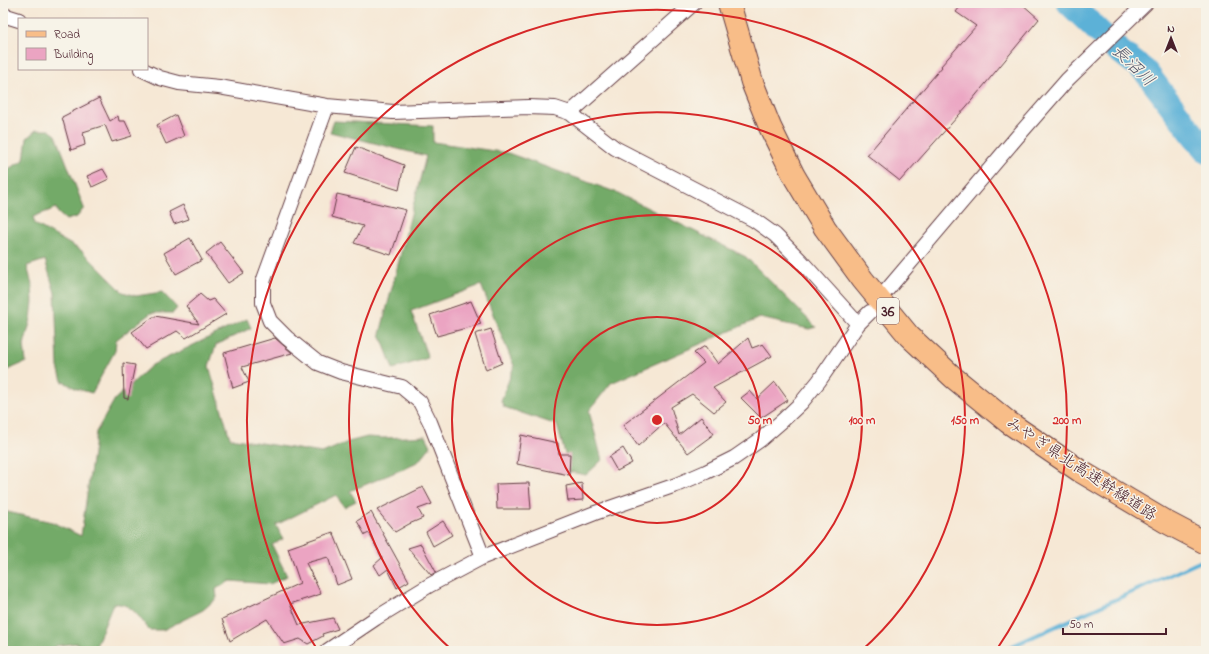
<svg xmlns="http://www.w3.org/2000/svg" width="1209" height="654" viewBox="0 0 1209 654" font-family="'Indie Flower','Klee One',sans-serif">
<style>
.forest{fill:#73aa67;stroke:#5e6449}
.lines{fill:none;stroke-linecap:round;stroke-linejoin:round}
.stream{stroke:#5bb1d7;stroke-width:4}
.river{stroke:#5bb1d7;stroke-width:25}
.building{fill:#eba4c2}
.street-casing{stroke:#643d44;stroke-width:16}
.primary-casing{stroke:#643d44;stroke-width:24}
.street{stroke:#fff;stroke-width:14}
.primary{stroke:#f8bd88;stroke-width:22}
.ring{fill:none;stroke:#d62828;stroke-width:2}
.labels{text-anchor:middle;stroke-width:3;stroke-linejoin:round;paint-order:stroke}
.shield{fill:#f7f3e8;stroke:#7e5f64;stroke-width:1}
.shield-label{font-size:15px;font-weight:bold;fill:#4a1f2b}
.street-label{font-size:16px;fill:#4a1f2b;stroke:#f7f3e8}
.water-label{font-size:17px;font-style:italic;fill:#505267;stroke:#f7f3e8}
.centre{fill:#d62828;stroke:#f7f3e8;stroke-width:2}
.ring-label{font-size:12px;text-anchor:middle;font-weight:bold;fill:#d62828;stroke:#f7f3e8;stroke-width:3;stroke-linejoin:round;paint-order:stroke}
</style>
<rect width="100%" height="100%" fill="#f7f3e8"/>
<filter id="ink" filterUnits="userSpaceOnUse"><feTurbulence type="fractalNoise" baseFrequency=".025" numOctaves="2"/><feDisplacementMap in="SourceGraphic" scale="8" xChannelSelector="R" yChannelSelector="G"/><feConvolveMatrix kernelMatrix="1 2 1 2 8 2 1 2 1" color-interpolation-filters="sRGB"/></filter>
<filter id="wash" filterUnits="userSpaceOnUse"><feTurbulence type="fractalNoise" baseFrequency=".012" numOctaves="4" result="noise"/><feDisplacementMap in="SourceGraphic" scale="16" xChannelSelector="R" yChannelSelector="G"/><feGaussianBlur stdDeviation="0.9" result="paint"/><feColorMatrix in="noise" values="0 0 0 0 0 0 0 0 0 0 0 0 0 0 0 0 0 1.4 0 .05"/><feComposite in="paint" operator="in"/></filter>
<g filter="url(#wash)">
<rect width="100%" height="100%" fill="#f6e8d5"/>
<path class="forest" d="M 334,121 L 433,126 L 433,142 L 508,153 L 618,193 L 746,257 L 816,327 L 809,329 L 760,318 L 611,383 L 589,411 L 602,460 L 586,475 L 570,472 L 557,425 L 504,407 L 501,401 L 514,366 L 481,285 L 411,311 L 428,358 L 393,369 L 380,334 L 426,156 L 330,132 Z
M 36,130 L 49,130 L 56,135 L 84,208 L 77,217 L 66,220 L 58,213 L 56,208 L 33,217 L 35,224 L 82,251 L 123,292 L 136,296 L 162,292 L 177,308 L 173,313 L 151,313 L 116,340 L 115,351 L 92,393 L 77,389 L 62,381 L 58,367 L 55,293 L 45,260 L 27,266 L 32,284 L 33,302 L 31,319 L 24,345 L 26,362 L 3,372 L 3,172 L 24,160 L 27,138 Z
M 247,319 L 251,328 L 216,345 L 209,366 L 230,438 L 322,453 L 348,442 L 367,437 L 384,438 L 426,436 L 431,446 L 419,461 L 403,469 L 350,491 L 356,501 L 344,507 L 336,495 L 276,525 L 283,539 L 272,545 L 287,576 L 270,584 L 230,581 L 216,589 L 217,598 L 203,610 L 163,630 L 149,630 C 139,617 131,602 113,604 L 96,646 L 97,651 L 80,651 L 78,643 L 55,646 L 55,651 L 3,651 L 3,511 L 52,522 L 81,536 L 96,432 L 115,399 L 152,365 Z"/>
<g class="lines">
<path class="stream" d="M 1001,651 L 1206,559"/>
<path class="river" d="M 1069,3 L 1118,50 L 1145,71 L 1206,151"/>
</g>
<g id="blocks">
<path class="building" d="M 963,3 L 1021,3 L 1039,19 L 967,106 L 900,181 L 867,155 L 942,67 L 941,66 L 976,26 L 956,12 Z
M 99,98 L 110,121 L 118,116 L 119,121 L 125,121 L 132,136 L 112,142 L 105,125 L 83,132 L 85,145 L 71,150 L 62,117 Z
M 176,115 L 184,136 L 166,144 L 157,125 Z
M 356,147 L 404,165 L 399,190 L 345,173 Z
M 103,169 L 109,179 L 92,187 L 87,176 Z
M 337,194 L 406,210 L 391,255 L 354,243 L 363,226 L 332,217 Z
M 183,205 L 189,219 L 174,224 L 169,212 Z
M 190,238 L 202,260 L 176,274 L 164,253 Z
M 220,242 L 244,273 L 228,283 L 206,253 Z
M 200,294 L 208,301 L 213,299 L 226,314 L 186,338 L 177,331 L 146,349 L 132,332 L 153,317 L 156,317 L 155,316 L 199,324 L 186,306 Z
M 471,301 L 481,324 L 437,336 L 430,315 Z
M 491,329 L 502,363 L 486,370 L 475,334 Z
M 275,338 L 292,353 L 242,367 L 249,382 L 233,388 L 224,353 Z
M 748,338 L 752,348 L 763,344 L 772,356 L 713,388 L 726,402 L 714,412 L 692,394 L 671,407 L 679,435 L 701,417 L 714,434 L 688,453 L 664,423 L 638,446 L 623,425 L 704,363 L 694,353 L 705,346 L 718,364 Z
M 123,363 L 135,365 L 128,399 L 124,398 Z
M 775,382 L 788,400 L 761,418 L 741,398 L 750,391 L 757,399 Z
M 521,435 L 558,443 L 559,454 L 570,454 L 569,475 L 517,464 Z
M 623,448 L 632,463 L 617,471 L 609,457 Z
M 529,483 L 531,509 L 497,509 L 496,484 Z
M 582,483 L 583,500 L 568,501 L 566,486 Z
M 423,487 L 432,504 L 418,509 L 423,518 L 409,524 L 395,532 L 377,510 Z
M 371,512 L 409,581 L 397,588 L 388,569 L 380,575 L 374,565 L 382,558 L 369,533 L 365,535 L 357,521 Z
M 443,521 L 452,535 L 433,546 L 426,532 Z
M 333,532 L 352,579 L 337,585 L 328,557 L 306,563 L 321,594 L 290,604 L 299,625 L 333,618 L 338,629 L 322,634 L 323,636 L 308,644 L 300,639 L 284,644 L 267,619 L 230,641 L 222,619 L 300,583 L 288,548 Z
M 421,544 L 436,572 L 431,575 L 408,548 Z"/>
</g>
</g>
<g filter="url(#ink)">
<use href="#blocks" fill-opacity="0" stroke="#643d44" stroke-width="1"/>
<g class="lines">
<g class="street-casing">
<path id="street" d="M 3,15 L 19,20
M 141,69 L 160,78 L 179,83 L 219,87 L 327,106 L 393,112 L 528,107 L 555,108 L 570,113 L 615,148 L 754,220 L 775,235 L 801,261 L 858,324
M 327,106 L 263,282 L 263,303 L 270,321 L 287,338 L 318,363 L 341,372 L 402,387 L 420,402 L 430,422 L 483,557
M 570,113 L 694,3
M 887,290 L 1017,137 L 1067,80 L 1146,3
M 327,651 L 376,618 L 430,585 L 483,557 L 595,513 L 676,485 L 706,472 L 734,458 L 760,440 L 782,421 L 801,403 L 819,381 L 858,324 L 870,312"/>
</g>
<g class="primary-casing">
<path id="primary" d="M 729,3 L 752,82 L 770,127 L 794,176 L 825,228 L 863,280 L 909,336 L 954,378 L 1008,422 L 1080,471 L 1166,522 L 1206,543"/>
</g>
<use href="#street" class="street"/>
<use href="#primary" class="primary"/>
</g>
</g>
<g class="ring">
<circle cx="657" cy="420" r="103"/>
<circle cx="657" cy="420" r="205"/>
<path d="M453 651A308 308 0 1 1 861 651"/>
<path d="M317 649A410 410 0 1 1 997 649"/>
</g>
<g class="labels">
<rect class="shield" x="877" y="298" width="22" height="26" rx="3"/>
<g class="shield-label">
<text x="888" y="316">36</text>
</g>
<g class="street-label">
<text transform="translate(1082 468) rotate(33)" y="6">みやぎ県北高速幹線道路</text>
</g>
<g class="water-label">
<text transform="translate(1134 65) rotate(44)" y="6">長沼川</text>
</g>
</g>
<circle cx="657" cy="420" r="6" class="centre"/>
<g class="ring-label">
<text x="760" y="424">50 m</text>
<text x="862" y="424">100 m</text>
<text x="965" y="424">150 m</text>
<text x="1067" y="424">200 m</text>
</g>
<rect width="1209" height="654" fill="none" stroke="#f7f3e8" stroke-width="16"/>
<rect x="18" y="18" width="130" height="52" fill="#f7f3e8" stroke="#b29e9c"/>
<rect x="26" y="31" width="20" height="6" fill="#f8bd88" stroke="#b29e9c"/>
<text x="54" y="38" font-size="12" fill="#4a1f2b">Road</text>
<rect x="26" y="48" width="20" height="12" fill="#eba4c2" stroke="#b29e9c"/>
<text x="54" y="58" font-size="12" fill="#4a1f2b">Building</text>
<g transform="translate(1171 38)" stroke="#f7f3e8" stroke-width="3" paint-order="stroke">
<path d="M0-3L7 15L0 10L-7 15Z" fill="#4a1f2b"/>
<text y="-6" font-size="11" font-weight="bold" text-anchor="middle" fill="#4a1f2b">N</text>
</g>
<path d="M1063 628v6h103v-6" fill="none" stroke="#4a1f2b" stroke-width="2"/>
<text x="1069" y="628" font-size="12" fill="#4a1f2b" stroke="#f7f3e8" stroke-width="3" paint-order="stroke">50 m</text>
</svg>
